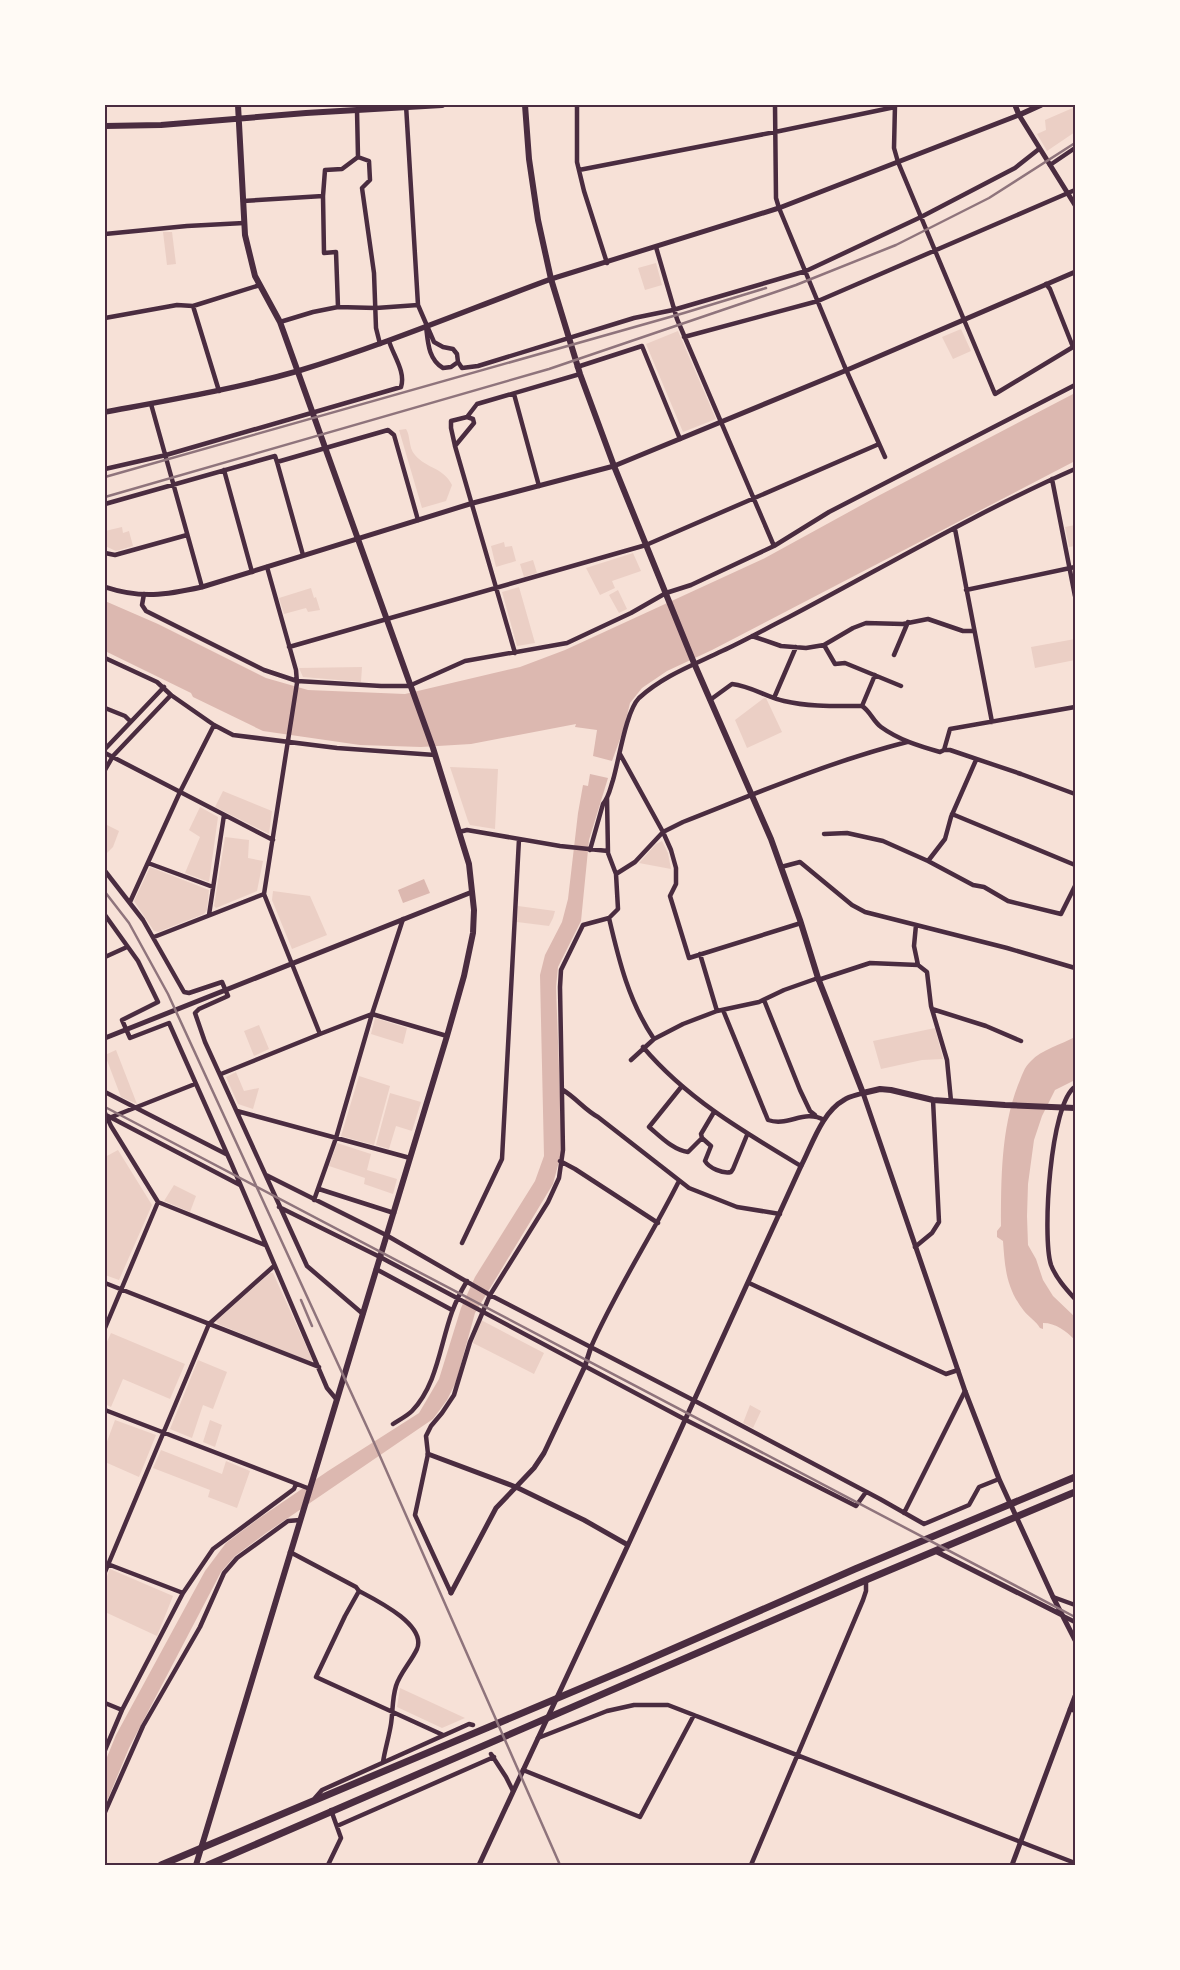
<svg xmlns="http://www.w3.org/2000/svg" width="1180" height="1970" viewBox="0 0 1180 1970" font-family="'Titillium Web',sans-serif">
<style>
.green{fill:#ebcfc5}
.water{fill:#dcb8b0}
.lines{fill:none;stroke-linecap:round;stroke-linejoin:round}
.minor{stroke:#4a2c40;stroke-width:4.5}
.tertiary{stroke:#4a2c40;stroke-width:5}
.secondary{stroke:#4a2c40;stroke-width:5.5}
.primary{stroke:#4a2c40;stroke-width:6}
.trunk{stroke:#4a2c40;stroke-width:7}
.rail{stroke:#8f747c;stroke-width:2.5}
.neatline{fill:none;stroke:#4a2c40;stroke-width:2}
</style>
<rect width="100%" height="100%" fill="#f7e1d7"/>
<path class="green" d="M 1075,107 L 1075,132 L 1047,151 L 1037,134 L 1046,130 L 1045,120 Z
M 163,232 L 172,232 L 176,264 L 167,265 Z
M 656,263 L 662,285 L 645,290 L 638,268 Z
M 961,329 L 971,351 L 953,359 L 942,337 Z
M 678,331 L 716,419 L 683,432 L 646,344 Z
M 406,429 C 411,437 408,447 415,455 C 427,469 443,467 452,485 L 446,501 L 422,508 L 399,430 Z
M 1075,525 L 1075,546 L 1069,547 L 1065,527 Z
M 122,527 L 123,533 L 129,531 L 133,546 L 116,551 L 105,546 L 105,531 Z
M 504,542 L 505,547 L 512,546 L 516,561 L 496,567 L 491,546 Z
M 633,553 L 641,571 L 612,581 L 615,588 L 600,595 L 586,568 Z
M 533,560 L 537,573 L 524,577 L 520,564 Z
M 519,587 L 535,643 L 517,646 L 502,592 Z
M 311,588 L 314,598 L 316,597 L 320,610 L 308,612 L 306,608 L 284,614 L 279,598 Z
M 618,590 L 627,609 L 619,613 L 609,595 Z
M 1075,639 L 1075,660 L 1035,668 L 1031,647 Z
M 362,667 L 361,682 L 303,677 L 299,668 Z
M 764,698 L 766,698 L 782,732 L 747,748 L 735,720 Z
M 450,767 L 498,769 L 495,829 L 470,825 L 468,821 Z
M 223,791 L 272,811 L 269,834 L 215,807 Z
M 200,807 L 218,817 L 209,882 L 185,873 L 200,837 L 189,830 Z
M 105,824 L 119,831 L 113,847 L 105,855 Z
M 225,837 L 249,840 L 248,858 L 263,861 L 257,891 L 216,908 L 214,906 Z
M 662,841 L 668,853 L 671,869 L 639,863 L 656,844 Z
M 150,867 L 209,890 L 207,910 L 204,914 L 158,932 L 154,931 L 134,901 Z
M 273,891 L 310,896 L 327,935 L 292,949 L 272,900 Z
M 518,906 L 555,911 L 553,918 L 549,926 L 517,922 Z
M 375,1018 L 407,1028 L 403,1044 L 371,1034 Z
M 259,1025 L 269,1049 L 254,1056 L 244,1031 Z
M 935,1028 L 943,1059 L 922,1060 L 881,1069 L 873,1041 Z
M 116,1050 L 137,1104 L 121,1097 L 105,1055 Z
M 236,1072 L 244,1091 L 259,1088 L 253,1109 L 238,1104 L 226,1077 Z
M 359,1076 L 390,1086 L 374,1145 L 341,1136 Z
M 390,1093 L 421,1102 L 412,1131 L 396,1126 L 389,1149 L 376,1145 Z
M 337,1143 L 371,1154 L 367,1170 L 397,1179 L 393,1194 L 364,1184 L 365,1178 L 329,1166 Z
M 118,1150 L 152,1205 L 119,1280 L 105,1275 L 105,1157 Z
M 174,1185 L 196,1196 L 190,1212 L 164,1201 Z
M 270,1273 L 273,1273 L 313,1361 L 311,1362 L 218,1324 L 216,1321 Z
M 481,1320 L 544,1353 L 534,1374 L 473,1343 Z
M 111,1333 L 185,1364 L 170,1399 L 123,1379 L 111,1407 L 105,1404 L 105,1346 Z
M 198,1360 L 227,1372 L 213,1409 L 203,1405 L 192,1438 L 170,1429 Z
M 750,1405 L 761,1411 L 753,1428 L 743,1423 Z
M 115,1420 L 156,1435 L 139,1477 L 105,1462 L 105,1447 Z
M 210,1420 L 222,1425 L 215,1447 L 203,1442 Z
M 161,1450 L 222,1474 L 226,1461 L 250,1471 L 237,1508 L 208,1497 L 210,1490 L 153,1468 Z
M 110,1569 L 173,1596 L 157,1636 L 105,1612 L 105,1581 Z
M 400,1688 L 465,1718 L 442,1728 L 397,1707 Z"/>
<path class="water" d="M 1075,393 L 1075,461 L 712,650 L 667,671 L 642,688 L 630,703 L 624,728 L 612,761 L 593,756 L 597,730 L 575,727 L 576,724 L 471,744 L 421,747 L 360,745 L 263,731 L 193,697 L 191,693 L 105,651 L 105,601 L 158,624 L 266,678 L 308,690 L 405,694 L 520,667 L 565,650 L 765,558 L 878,496 Z
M 590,774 L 608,778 L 589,840 L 581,921 L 558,967 L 556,987 L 562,1150 L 553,1184 L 475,1313 L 456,1382 L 447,1400 L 433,1419 L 266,1533 L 235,1556 L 221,1572 L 129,1748 L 105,1806 L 105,1762 L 116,1735 L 205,1571 L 226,1543 L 258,1519 L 328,1471 L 419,1413 L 439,1379 L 461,1308 L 475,1277 L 535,1181 L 544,1156 L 540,975 L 545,955 L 562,922 L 568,899 L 578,813 L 583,785 L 588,786 Z
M 424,879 L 430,893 L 403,903 L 398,890 Z
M 1075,1037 L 1075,1080 L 1055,1090 L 1042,1116 L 1034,1140 L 1028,1184 L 1027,1216 L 1028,1245 L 1036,1259 L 1043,1280 L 1053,1296 L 1075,1317 L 1075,1340 C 1066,1331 1056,1323 1043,1323 L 1043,1329 L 1040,1328 C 1036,1321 1029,1317 1024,1311 C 1006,1288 1005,1268 1003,1241 L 997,1237 L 997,1231 L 1001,1226 C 1001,1179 1001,1129 1018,1085 C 1022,1076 1024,1067 1031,1061 C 1041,1050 1062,1044 1075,1037 Z"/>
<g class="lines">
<path class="minor" d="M 406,105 L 418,305 L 434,342 L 443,347 L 453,349 L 457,354 L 458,362 L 451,367 L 443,368 C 428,359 428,342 426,326
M 577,105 L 577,162 L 584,191 L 607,263
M 775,105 L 776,198 L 779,208 L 844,365 L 885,457
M 895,105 L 894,148 L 898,162 L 995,394 L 1073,347 L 1050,289 L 1046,284
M 357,110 L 358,157 L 369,161 L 370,180 L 362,188 L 374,273 L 376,328 L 380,344
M 1050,165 L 1075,148
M 579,170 L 775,132 L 895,107
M 323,196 L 325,170 L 342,169 L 358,157
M 243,201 L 323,196 L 324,253 L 336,252 L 338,307
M 105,234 L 187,226 L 244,223
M 656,247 L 677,319 L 774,546
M 193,306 L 219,391
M 105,318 L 177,305 L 193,306 L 260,285
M 280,322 L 313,312 L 338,307 L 376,308 L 418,305
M 684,337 L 818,301 L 1075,190
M 458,362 L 462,368 L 478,366 L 634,318 L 673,310 L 806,271 L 921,217 L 1015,168 L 1039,149
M 577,367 L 642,346 L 680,439
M 514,394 L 539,486
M 151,404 L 202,587
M 455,446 L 474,423 L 473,419 L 467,417
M 277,462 L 303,555
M 105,469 L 166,455 L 401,387 C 406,372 393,355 389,341
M 224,470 L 252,572
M 1052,479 L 1075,596
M 105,504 L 275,456 L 277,462 L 388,430 L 394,435 L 418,520
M 955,529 L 992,722
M 105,553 L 115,555 L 187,535
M 267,567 L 296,670 L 297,683 L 264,894 L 320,1034 L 372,1014 L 447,1036
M 966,590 L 1075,567
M 144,594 L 142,605 L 146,611 L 264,670 L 297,681 L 381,686 L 409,686 L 465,661 L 567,643 L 631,613 L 666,593 L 691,585 L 774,546 L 829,512 L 1075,385
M 752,636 L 781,646 L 806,648 L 824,645 L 853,628 L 866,623 L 903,624 L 928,619 L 963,631 L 974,631
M 824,645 L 835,664 L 845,663 L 901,686
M 289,647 L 646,545 L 879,444
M 515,653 L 455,446 L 451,428 L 451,421 L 467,417 L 477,404 L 580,374
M 894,655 L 908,622
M 105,658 L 157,682 L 171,695 L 214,725 L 233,735 L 337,748 L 435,755
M 774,698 L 796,647
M 710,700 L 732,684 C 751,686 766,697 784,701 C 809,707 836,706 862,706 C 870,711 873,721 881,727 C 899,740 919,746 940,752 L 944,750 L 950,750 L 1021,774 L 1075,794
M 862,706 L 875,675
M 105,708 L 125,716 L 130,721
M 105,749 L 164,687
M 944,750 L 950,729 L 1075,707
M 105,753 L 273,840
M 620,754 L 663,832 L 671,850 L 676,868 L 676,884 L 670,896 L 689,958 L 801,923
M 105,770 L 113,756 L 171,695
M 952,814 L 1075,865
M 459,832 L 467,830 L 560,846 L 608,851
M 824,834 L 847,833 L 883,841 L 928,861 L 973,885 L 984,887 L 1008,901 L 1061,914 L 1075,886
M 590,850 L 603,804 C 609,797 610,789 613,780 C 619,760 626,711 639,698 C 663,676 693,665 722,651 C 744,641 767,628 789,617 C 884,567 977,512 1075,469
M 928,861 L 945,839 L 951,817 L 976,760
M 148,863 L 213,887
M 781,867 L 800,862 L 852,905 L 865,912 L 1007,948 L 1075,968
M 105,871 L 143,920 L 184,992 L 189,993 L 222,982 L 228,996 L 199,1009 L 195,1013 L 205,1042 L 307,1266 L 363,1314
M 616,874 L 635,862 L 663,832 L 683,822 C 757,793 829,762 907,742
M 130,902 L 180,792 L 214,725
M 105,915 L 138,961 L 158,1002 L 122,1020 L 130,1038 L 169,1023 L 232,1165 L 327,1388 L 337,1400
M 209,915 L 224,815
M 609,918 C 619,961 629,1002 654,1039 L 683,1024 L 717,1011 L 759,1002 L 784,990 L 818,978
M 916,925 L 914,946 L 918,965
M 154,937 L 264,894
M 700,954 L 717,1011
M 105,957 L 127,947
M 818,980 L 870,963 L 918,965 L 927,972 L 931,1006 L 947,1060 L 951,1101
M 764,1000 L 800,1090 L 810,1111 L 815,1115
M 932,1009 L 986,1026 L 1021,1041
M 723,1010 L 768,1120 C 788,1127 804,1109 824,1120
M 643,1047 C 687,1099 744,1132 801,1166
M 631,1060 L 654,1039
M 221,1074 L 320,1034
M 682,1086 L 649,1127 C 661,1137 673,1150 688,1152 L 702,1138 L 701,1134 L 714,1112
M 1075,1087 C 1050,1103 1042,1237 1051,1265 C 1056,1278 1066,1289 1075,1299
M 563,1090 C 576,1098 585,1110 598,1117 L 689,1188 L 737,1207 L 780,1214
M 105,1092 L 226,1154
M 237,1111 L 410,1158
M 105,1113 L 111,1126 L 158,1202 L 265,1245
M 106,1115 L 240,1185
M 109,1118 L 195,1084
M 702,1138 L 711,1146 L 705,1161 C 709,1168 723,1174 731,1172 L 733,1169 L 747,1135
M 560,1161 L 575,1169 L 658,1223
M 266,1175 L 386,1235 L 490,1295 L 695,1401 L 880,1499 L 924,1524 L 969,1505 L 979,1487 L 999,1479
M 319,1189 L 394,1213
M 314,1200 L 336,1138 L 372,1014 L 403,919
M 279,1207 L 380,1257 L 686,1420 L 856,1506 L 866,1492
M 462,1243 L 502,1159 L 519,839
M 915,1247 L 932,1233 L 939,1222 L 933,1100
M 376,1269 L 452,1310
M 105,1283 L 319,1367
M 749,1283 L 946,1374 L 958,1370
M 105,1328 L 158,1202
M 591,1347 C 616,1290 651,1237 679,1181
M 105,1410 L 310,1489
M 393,1424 C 399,1420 407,1416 412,1411 C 437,1385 440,1345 452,1312 C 456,1301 461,1291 467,1281
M 904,1513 L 965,1391
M 290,1552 L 356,1587 L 359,1591 C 376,1600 427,1625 417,1649 C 411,1662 400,1673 396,1686 C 392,1699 393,1711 391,1724 C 389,1737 385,1749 383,1762
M 105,1563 L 183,1593
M 105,1572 L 209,1324 L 274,1266
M 359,1591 L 345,1616 L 316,1677 L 443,1735
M 451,1593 L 415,1515 L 428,1454 L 426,1436 L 431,1426 L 442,1413 L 454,1395 L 470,1342 L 490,1295 L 548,1202 L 559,1178 L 563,1150 L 560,987 L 561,970 L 583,925 L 609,918 L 618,909 L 616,874 L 608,853 L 607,798
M 1053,1597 L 1075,1605
M 1063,1616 L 1075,1622
M 105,1703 L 122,1710
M 1070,1709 L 1075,1711
M 538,1738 L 607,1711 L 634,1705 L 668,1705 L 1075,1863
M 105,1750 L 122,1710 L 183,1593 L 213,1549 L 294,1489 L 296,1484
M 491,1754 L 506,1777 L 513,1791
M 523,1770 L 640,1817 L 694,1715
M 315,1798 L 322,1790 L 469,1724 L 473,1725
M 105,1812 L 143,1726 L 200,1627 L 224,1573 L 237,1558 L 288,1521 L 300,1520
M 337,1826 L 494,1757
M 328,1865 L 341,1838 L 331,1810
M 751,1865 L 863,1600 L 866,1591 L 866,1580"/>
<path class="tertiary" d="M 551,279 L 779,208 L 1019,115 L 1075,205
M 105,587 C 141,599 166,595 202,587 L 473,503 L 614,466 L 847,370 L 1075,272
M 105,1038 L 472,892
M 428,1454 L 516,1487 L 584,1520 L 628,1545
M 935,1551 L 1062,1615
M 451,1593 L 496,1508 L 534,1468 L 544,1453 L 585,1366 L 591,1347
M 479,1865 L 628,1545 L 801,1166 C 812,1145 822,1112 844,1100 C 849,1096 857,1095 863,1093 L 965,1391 L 999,1479 L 1053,1597 L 1075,1640
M 1012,1865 L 1075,1696"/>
<path class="secondary" d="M 1015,105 L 1019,115 L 1041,105
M 105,412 C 170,400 235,389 298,371 C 384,345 467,310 551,279"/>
<path class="primary" d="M 525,105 L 529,159 L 538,220 L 551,279 L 580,374 L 614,466 L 694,663 L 771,839 L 800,920 L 818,978 L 863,1093 L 880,1089 L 891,1090 L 933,1100 L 1005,1105 L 1075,1108
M 105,126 L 161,125 L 306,113 L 442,105
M 196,1865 L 447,1036 L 464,976 L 473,933 L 474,910 L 469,864 L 433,748 L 280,322 L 255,276 L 245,235 L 238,105"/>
<path class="trunk" d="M 161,1865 L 629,1668 L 855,1569 L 1075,1477
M 208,1865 L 866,1580 L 1075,1492"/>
<path class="rail" d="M 105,477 L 684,313 L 766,288
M 105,497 L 549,369 L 796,285 L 896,245 L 989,198 L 1075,143
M 105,892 L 129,923 L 168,994 L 372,1438 L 560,1865
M 105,1107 L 1075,1617
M 301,1300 L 312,1326"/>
</g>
<rect width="1180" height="1970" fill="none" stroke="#fffaf5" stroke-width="212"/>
<rect x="106" y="106" width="968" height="1758" class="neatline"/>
</svg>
